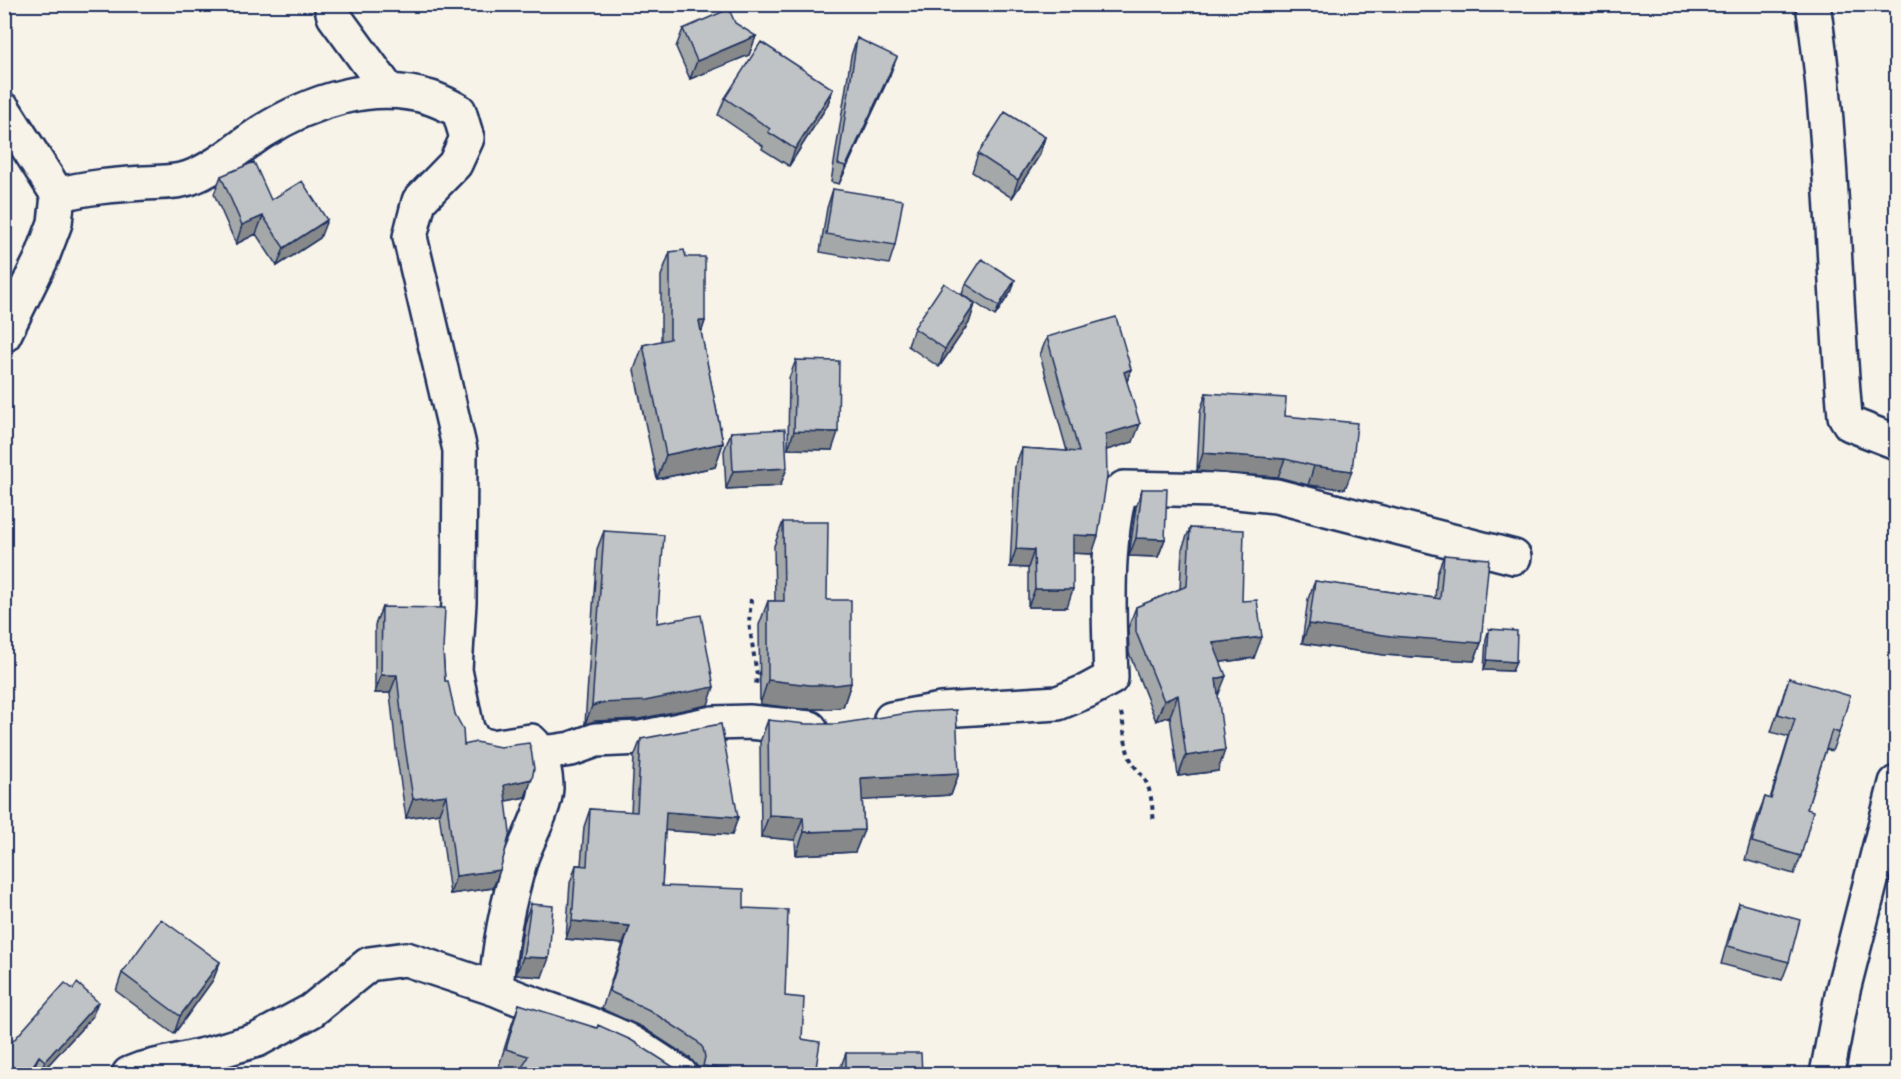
<svg xmlns="http://www.w3.org/2000/svg" width="1901" height="1079" viewBox="0 0 1901 1079" font-family="Caveat,sans-serif">
<style>
.lines{fill:none;stroke-linecap:round;stroke-linejoin:round}
.minor-casing{stroke:#1b2f5e;stroke-width:38}
.path{stroke:#1b2f5e;stroke-width:4;stroke-dasharray:4.5 4.5;stroke-linecap:butt}
.minor{stroke:#f7f3e8;stroke-width:33}
.wall{fill:#a5a8a9;stroke:#1b2f5e;stroke-width:1.5}
.shaded-wall{fill:#86888a;stroke:#1b2f5e;stroke-width:1.5}
.building{fill:#c0c3c5;stroke:#1b2f5e;stroke-width:1.5}
</style>
<rect width="100%" height="100%" fill="#f7f3e8"/>
<filter id="ink" filterUnits="userSpaceOnUse"><feTurbulence type="fractalNoise" baseFrequency=".0167" numOctaves="2"/><feDisplacementMap in="SourceGraphic" scale="12" xChannelSelector="R" yChannelSelector="G"/><feConvolveMatrix kernelMatrix="1 2 1 2 8 2 1 2 1" color-interpolation-filters="sRGB"/></filter>
<g filter="url(#ink)">
<g class="lines">
<g class="minor-casing">
<path id="minor" d="M 331,4 L 334,16 L 388,90
M 1813,4 C 1833,140 1833,279 1845,416 L 1850,424 L 1896,442
M 4,110 L 58,195
M 4,335 L 41,260 L 55,223 L 58,195 C 86,187 115,185 144,183 C 158,182 175,183 189,178 C 215,169 239,147 262,132 C 311,101 373,80 431,98 C 440,101 450,106 459,111 L 467,138 L 455,164 L 419,201 L 410,237 L 460,450 L 459,602 L 455,670 L 467,729 L 475,743 L 491,747 L 531,741 C 541,749 546,775 546,788 C 545,809 528,838 521,858 C 508,901 499,945 496,989 C 538,1008 585,1019 626,1040 C 645,1050 662,1063 680,1074
M 891,719 L 941,710 L 1058,703 L 1087,691 L 1111,678 C 1109,619 1105,548 1120,491 L 1124,488 L 1218,490 L 1276,496 L 1514,557
M 539,751 L 551,752 L 571,749 L 596,740 L 641,738 L 713,723 L 749,722 L 810,728
M 129,1074 L 142,1069 L 208,1054 L 257,1040 L 311,1011 L 369,964 L 406,959 L 496,989
M 1827,1074 L 1843,990 L 1896,783"/>
</g>
<path class="path" d="M 751,599 L 749,623 L 757,675 L 756,686
M 1121,713 C 1125,728 1124,747 1131,760 C 1134,767 1141,773 1145,780 C 1152,792 1152,808 1154,822"/>
<use href="#minor" class="minor"/>
</g>
<path class="wall" d="M 683,29 L 756,36 L 749,55 L 690,79 L 676,47 Z
M 857,38 L 890,75 L 839,184 L 831,182 L 851,56 Z
M 833,89 L 827,106 L 789,166 L 762,149 L 763,146 L 718,115 L 725,98 Z
M 1045,137 L 1039,156 L 1012,198 L 972,172 L 978,154 Z
M 221,176 L 271,200 L 320,238 L 277,266 L 256,234 L 236,244 L 214,194 Z
M 833,189 L 895,245 L 889,264 L 820,252 L 827,208 Z
M 670,252 L 686,257 L 705,321 L 701,333 L 723,443 L 715,467 L 657,479 L 634,370 L 643,345 L 661,341 L 661,276 Z
M 1015,280 L 1012,290 L 995,316 L 962,294 L 966,284 Z
M 975,304 L 969,323 L 939,367 L 908,346 L 914,328 Z
M 1047,337 L 1131,369 L 1127,381 L 1133,442 L 1106,450 L 1092,554 L 1073,553 L 1067,607 L 1028,607 L 1028,568 L 1010,567 L 1015,466 L 1022,448 L 1067,451 L 1040,355 Z
M 796,360 L 832,450 L 788,449 L 789,378 Z
M 1206,393 L 1285,416 L 1345,489 L 1308,485 L 1278,477 L 1197,471 L 1200,412 Z
M 731,432 L 787,468 L 780,486 L 726,489 L 724,451 Z
M 1142,489 L 1165,539 L 1158,557 L 1129,556 L 1136,507 Z
M 783,522 L 827,600 L 851,683 L 843,707 L 828,709 L 801,709 L 760,704 L 759,625 L 768,601 L 775,601 L 774,546 Z
M 1190,528 L 1242,601 L 1254,658 L 1221,662 L 1218,696 L 1218,771 L 1178,776 L 1170,716 L 1156,721 L 1129,653 L 1128,628 L 1136,607 L 1180,589 L 1182,549 Z
M 604,531 L 657,623 L 708,705 L 639,719 L 595,721 L 585,724 L 597,549 Z
M 1444,555 L 1481,643 L 1474,661 L 1384,655 L 1302,643 L 1308,599 L 1315,581 L 1435,598 L 1437,573 Z
M 382,607 L 443,651 L 445,681 L 464,745 L 525,797 L 506,801 L 493,888 L 450,894 L 439,813 L 406,818 L 397,758 L 390,693 L 375,693 L 375,625 Z
M 1489,629 L 1516,662 L 1512,671 L 1484,670 L 1486,639 Z
M 1789,678 L 1839,733 L 1832,751 L 1826,749 L 1807,809 L 1801,856 L 1794,874 L 1745,860 L 1758,815 L 1765,797 L 1770,799 L 1789,737 L 1771,732 Z
M 768,720 L 959,773 L 951,795 L 862,800 L 864,830 L 855,852 L 796,855 L 795,840 L 761,837 L 760,742 Z
M 641,739 L 738,817 L 732,835 L 665,830 L 662,886 L 744,908 L 785,996 L 815,1074 L 698,1074 L 698,1070 L 696,1074 L 518,1074 L 498,1069 L 512,1024 L 519,1004 L 678,1070 L 687,1073 L 697,1069 L 697,1066 L 690,1058 L 642,1027 L 602,1009 L 623,944 L 566,939 L 570,883 L 576,865 L 581,865 L 584,827 L 590,809 L 631,812 L 634,757 Z
M 1739,903 L 1789,962 L 1782,980 L 1721,964 L 1733,921 Z
M 531,904 L 542,977 L 516,975 L 524,922 Z
M 220,962 L 213,980 L 174,1034 L 116,991 L 122,973 Z
M 92,1017 L 40,1074 L 38,1074 L 34,1070 L 31,1074 L 4,1074 L 12,1042 Z
M 846,1053 L 922,1074 L 838,1074 Z"/>
<path class="shaded-wall" d="M 756,36 L 749,55 L 690,79 L 697,61 Z
M 897,57 L 890,75 L 839,184 L 846,166 Z
M 833,89 L 827,106 L 789,166 L 795,149 Z
M 1045,137 L 1039,156 L 1012,198 L 1018,180 Z
M 263,216 L 256,234 L 236,244 L 242,225 Z
M 327,220 L 320,238 L 277,266 L 284,248 Z
M 1015,280 L 1012,290 L 995,316 L 999,306 Z
M 975,304 L 969,323 L 939,367 L 945,349 Z
M 699,321 L 705,321 L 697,345 Z
M 1131,369 L 1125,388 L 1124,372 Z
M 1140,424 L 1133,442 L 1100,452 L 1106,434 Z
M 794,431 L 838,432 L 832,450 L 788,449 Z
M 723,443 L 715,467 L 657,479 L 666,455 Z
M 1203,453 L 1285,459 L 1278,477 L 1197,471 Z
M 1314,466 L 1352,471 L 1345,489 L 1308,485 Z
M 787,468 L 780,486 L 726,489 L 733,471 Z
M 1073,535 L 1098,536 L 1092,554 L 1067,553 Z
M 1136,538 L 1165,539 L 1158,557 L 1129,556 Z
M 1016,549 L 1034,550 L 1028,568 L 1010,567 Z
M 1035,589 L 1073,589 L 1067,607 L 1028,607 Z
M 1309,624 L 1481,643 L 1474,661 L 1384,655 L 1302,643 Z
M 1262,637 L 1254,658 L 1205,664 L 1213,643 Z
M 1487,660 L 1516,662 L 1512,671 L 1484,670 Z
M 381,675 L 397,675 L 390,693 L 375,693 Z
M 1226,676 L 1218,696 L 1216,679 Z
M 768,680 L 851,683 L 843,707 L 828,709 L 801,709 L 760,704 Z
M 714,687 L 708,705 L 639,719 L 595,721 L 585,724 L 592,706 L 601,703 Z
M 1178,695 L 1170,716 L 1156,721 L 1164,701 Z
M 1225,750 L 1218,771 L 1178,776 L 1186,756 Z
M 959,773 L 951,795 L 853,801 L 861,778 Z
M 532,779 L 525,797 L 497,803 L 504,785 Z
M 446,795 L 439,813 L 406,818 L 413,799 Z
M 666,812 L 738,817 L 732,835 L 659,830 Z
M 769,815 L 803,817 L 795,840 L 761,837 Z
M 864,830 L 855,852 L 796,855 L 804,832 Z
M 500,870 L 493,888 L 450,894 L 456,876 Z
M 572,921 L 630,926 L 623,944 L 566,939 Z
M 523,957 L 549,958 L 542,977 L 516,975 Z
M 220,962 L 213,980 L 174,1034 L 180,1016 Z
M 98,1002 L 92,1017 L 40,1074 L 45,1061 Z
M 39,1056 L 31,1074 L 28,1074 Z"/>
<path class="building" d="M 729,9 L 735,23 L 756,36 L 697,61 L 683,29 Z
M 857,38 L 897,57 L 846,166 L 838,164 Z
M 761,42 L 833,89 L 795,149 L 768,132 L 770,129 L 725,98 Z
M 1005,112 L 1045,137 L 1018,180 L 978,154 Z
M 254,162 L 271,200 L 302,181 L 327,220 L 284,248 L 263,216 L 242,225 L 221,176 Z
M 833,189 L 903,200 L 895,245 L 826,234 Z
M 684,250 L 686,257 L 705,257 L 705,321 L 699,321 L 723,443 L 666,455 L 643,345 L 670,339 L 670,252 Z
M 982,259 L 1015,280 L 999,306 L 966,284 Z
M 944,283 L 975,304 L 945,349 L 914,328 Z
M 1116,317 L 1131,369 L 1124,372 L 1140,424 L 1106,434 L 1107,477 L 1098,536 L 1073,535 L 1073,589 L 1035,589 L 1034,550 L 1016,549 L 1022,448 L 1079,452 L 1047,337 Z
M 796,360 L 839,361 L 838,432 L 794,431 Z
M 1206,393 L 1286,398 L 1285,416 L 1357,423 L 1352,471 L 1314,466 L 1285,459 L 1203,453 Z
M 785,429 L 787,468 L 733,471 L 731,432 Z
M 1142,489 L 1167,489 L 1165,539 L 1136,538 Z
M 783,522 L 828,522 L 827,600 L 851,600 L 851,683 L 836,685 L 810,685 L 768,680 L 768,601 L 784,601 Z
M 1190,528 L 1244,530 L 1242,601 L 1257,600 L 1262,637 L 1213,643 L 1226,676 L 1216,679 L 1225,750 L 1186,756 L 1178,695 L 1164,701 L 1136,632 L 1136,607 L 1187,586 Z
M 604,531 L 664,535 L 657,623 L 701,615 L 714,687 L 645,701 L 601,703 L 592,706 Z
M 1444,555 L 1489,559 L 1481,643 L 1391,636 L 1309,624 L 1315,581 L 1440,599 Z
M 382,607 L 445,608 L 443,651 L 445,681 L 448,681 L 455,714 L 463,729 L 464,745 L 476,742 L 500,747 L 529,743 L 531,749 L 534,769 L 532,779 L 504,785 L 510,833 L 500,870 L 456,876 L 446,795 L 413,799 L 404,740 L 397,675 L 381,675 Z
M 1489,629 L 1517,631 L 1516,662 L 1487,660 Z
M 1789,678 L 1850,696 L 1839,733 L 1832,730 L 1807,809 L 1813,811 L 1801,856 L 1752,842 L 1765,797 L 1771,799 L 1795,719 L 1778,714 Z
M 956,710 L 959,773 L 861,778 L 864,830 L 804,832 L 803,817 L 769,815 L 768,720 L 806,724 L 837,724 L 915,712 Z
M 721,724 L 738,817 L 666,812 L 662,886 L 744,889 L 744,908 L 788,910 L 785,996 L 804,998 L 802,1039 L 820,1042 L 815,1074 L 761,1074 L 703,1066 L 705,1057 L 703,1048 L 696,1040 L 649,1010 L 609,991 L 630,926 L 572,921 L 576,865 L 587,866 L 590,809 L 637,812 L 641,739 Z
M 1739,903 L 1800,920 L 1789,962 L 1728,946 Z
M 531,904 L 553,906 L 549,958 L 523,957 Z
M 161,919 L 220,962 L 180,1016 L 122,973 Z
M 65,983 L 73,989 L 77,983 L 98,1002 L 45,1061 L 39,1056 L 28,1074 L 4,1074 L 4,1038 L 12,1042 Z
M 519,1004 L 597,1028 L 598,1025 L 631,1040 L 678,1070 L 687,1073 L 698,1069 L 696,1074 L 519,1074 L 528,1056 L 506,1049 Z
M 846,1053 L 921,1053 L 922,1074 L 846,1074 Z"/>
</g>
<rect width="1901" height="1079" fill="none" stroke="#f7f3e8" stroke-width="24"/>
<rect x="12" y="12" width="1877" height="1055" fill="none" stroke="#1b2f5e" stroke-width="2" filter="url(#ink)"/>
</svg>
